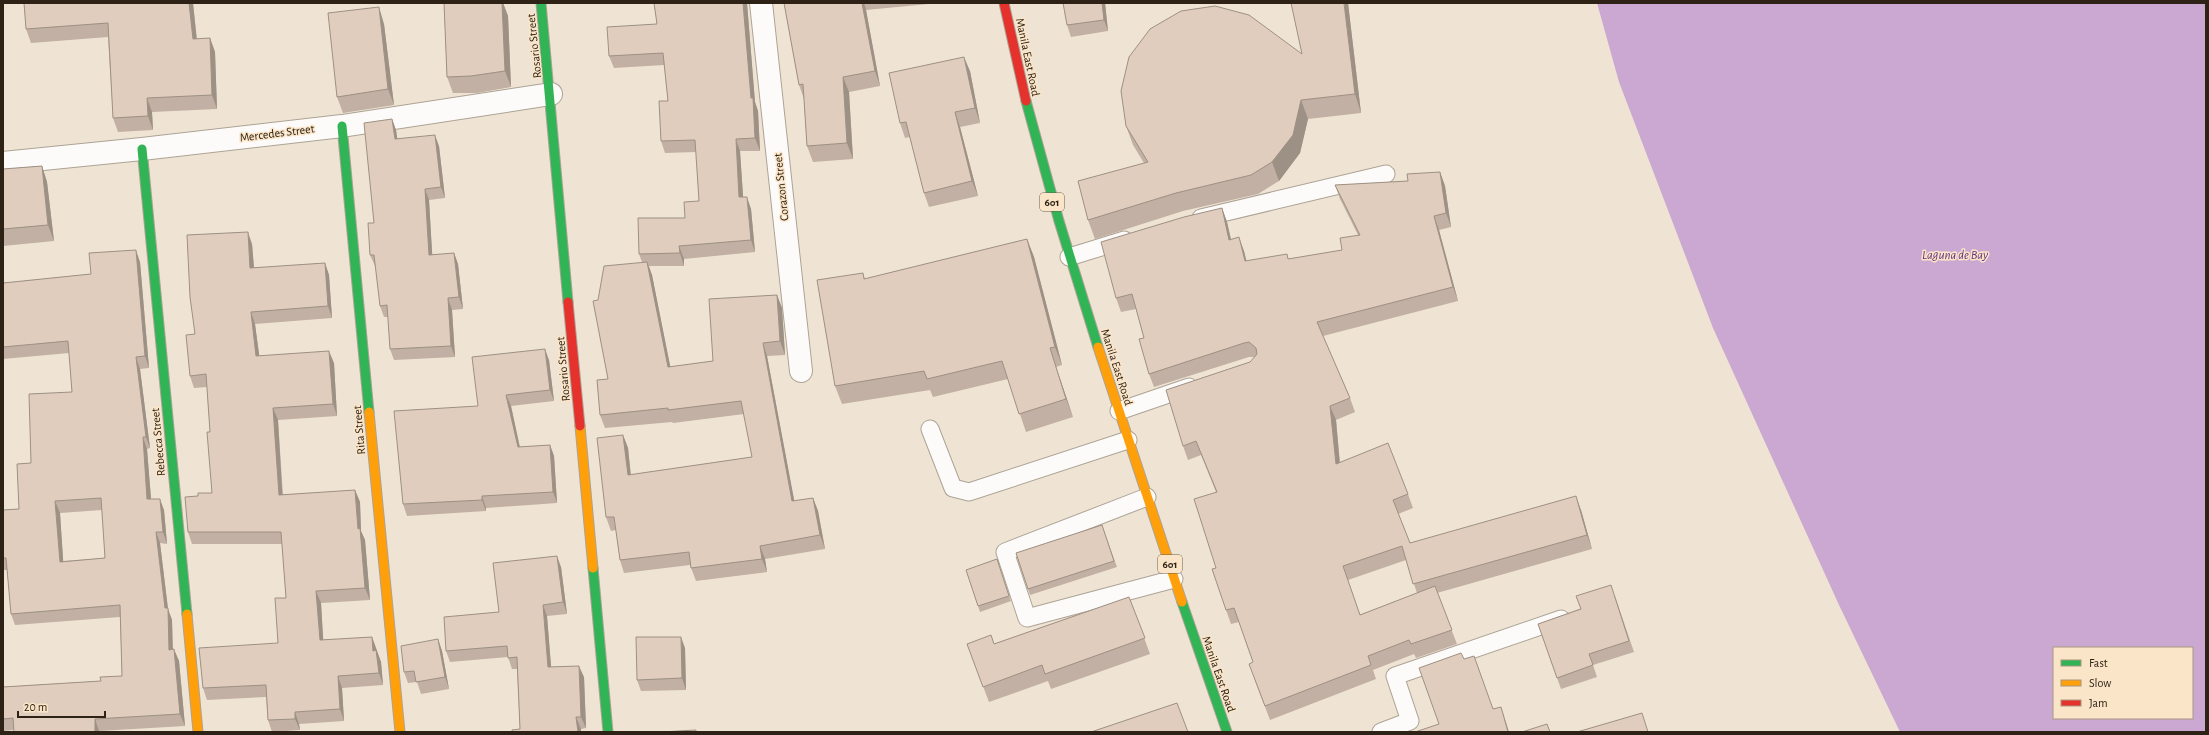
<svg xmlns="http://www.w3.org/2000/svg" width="2209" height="735" viewBox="0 0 2209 735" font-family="'Alegreya Sans',sans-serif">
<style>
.water{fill:#caa8d1;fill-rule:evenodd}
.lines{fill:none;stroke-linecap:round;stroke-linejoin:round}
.lane-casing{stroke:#aca395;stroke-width:19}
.street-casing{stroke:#aca395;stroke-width:24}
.fast-casing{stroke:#aca395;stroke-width:11}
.slow-casing{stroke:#aca395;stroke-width:11}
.jam-casing{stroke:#aca395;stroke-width:11}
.lane{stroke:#fdfbf9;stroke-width:17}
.street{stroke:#fdfbf9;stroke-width:22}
.fast{stroke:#30b455;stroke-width:9}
.slow{stroke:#ff9f0a;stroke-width:9}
.jam{stroke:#e5322d;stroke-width:9}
.wall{fill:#c1b0a3;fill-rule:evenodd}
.shaded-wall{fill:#9d9084}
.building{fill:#e0cdbd;stroke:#9d9084;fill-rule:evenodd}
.labels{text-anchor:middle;stroke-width:3;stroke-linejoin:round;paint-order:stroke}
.shield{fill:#fbe5c8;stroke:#6b5c4b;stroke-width:1}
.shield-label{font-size:11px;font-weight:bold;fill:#2d2215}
.street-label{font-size:12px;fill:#2d2215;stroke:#fbe5c8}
.water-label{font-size:13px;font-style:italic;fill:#66317e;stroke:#fbe5c8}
</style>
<rect width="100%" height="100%" fill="#efe4d4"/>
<path class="water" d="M 1597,3 L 2206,3 L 2206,732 L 1900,732 L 1839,605 L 1713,328 L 1619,82 ZM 2054,648 L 2192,648 L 2192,718 L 2054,718 Z"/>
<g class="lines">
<g class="lane-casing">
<path id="lane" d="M 1201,218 L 1386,174
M 1069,257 L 1124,240
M 1119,411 L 1189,387
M 930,429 L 953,488 L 969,492 L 1128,440
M 1147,497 L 1005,552 L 1027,618 L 1174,579
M 1381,732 L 1410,721 L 1395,676 L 1561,619"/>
</g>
<g class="street-casing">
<path id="street" d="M 761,3 L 801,371
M 3,163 L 142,149 L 342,126 L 551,94"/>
</g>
<g class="fast-casing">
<path id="fast" d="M 541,3 L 568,302
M 1026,101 L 1059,221 L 1098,347
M 342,126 L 369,412
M 142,149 L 187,614
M 593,568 L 608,732
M 1182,602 L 1227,732"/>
</g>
<g class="slow-casing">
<path id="slow" d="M 1098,347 L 1182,602
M 369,412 L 400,732
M 580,426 L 593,568
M 187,614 L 198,732"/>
</g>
<g class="jam-casing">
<path id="jam" d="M 1004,3 L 1026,101
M 568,302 L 580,426"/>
</g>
<use href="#lane" class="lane"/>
<use href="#street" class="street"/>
<use href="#fast" class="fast"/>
<use href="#slow" class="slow"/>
<use href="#jam" class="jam"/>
</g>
<path class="wall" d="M 24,3 L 193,3 L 197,39 L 210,38 L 215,52 L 217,109 L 152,112 L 153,130 L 118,132 L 113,118 L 108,37 L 31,43 L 26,29 Z
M 444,3 L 503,3 L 508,16 L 511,87 L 477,93 L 453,93 L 447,77 Z
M 654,3 L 747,3 L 755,102 L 758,111 L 760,151 L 740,151 L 743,197 L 751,209 L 755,252 L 684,259 L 684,266 L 649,266 L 652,275 L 670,367 L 713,361 L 777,295 L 782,308 L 785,355 L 767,356 L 794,501 L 813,498 L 818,511 L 825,549 L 765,559 L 767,572 L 696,581 L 690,565 L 624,573 L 620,560 L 616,530 L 611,531 L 606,517 L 623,435 L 628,448 L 631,475 L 752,457 L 744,414 L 673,423 L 672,422 L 605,428 L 600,415 L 608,379 L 598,300 L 642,262 L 639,254 L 685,218 L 699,201 L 696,152 L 665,153 L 661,141 L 668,101 L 664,65 L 614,68 L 609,56 L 657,24 Z
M 784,3 L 939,3 L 866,10 L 880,86 L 849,92 L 853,159 L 813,162 L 807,146 L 804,99 L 799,85 Z
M 1063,3 L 1105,3 L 1108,31 L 1071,37 L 1067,25 Z
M 1348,3 L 1361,113 L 1308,119 L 1300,153 L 1279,181 L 1258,194 L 1183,211 L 1095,239 L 1088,220 L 1144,163 L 1133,145 L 1126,126 L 1302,54 Z
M 384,24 L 394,105 L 343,113 L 337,97 Z
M 970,71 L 980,123 L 960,127 L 978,196 L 929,207 L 924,193 L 910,137 L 905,138 L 900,123 Z
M 392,119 L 396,130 L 397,138 L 439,146 L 445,198 L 429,200 L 432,255 L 454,253 L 458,264 L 463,309 L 452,310 L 455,357 L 394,360 L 390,349 L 388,317 L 384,317 L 380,306 L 376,266 L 375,266 L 370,255 L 374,223 Z
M 42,166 L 47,182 L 54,241 L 3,246 L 3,169 Z
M 1440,172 L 1445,186 L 1451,227 L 1439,230 L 1458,301 L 1323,336 L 1350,398 L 1355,412 L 1336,420 L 1340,463 L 1408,494 L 1413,508 L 1398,514 L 1410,543 L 1581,510 L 1592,549 L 1437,593 L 1457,644 L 1416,658 L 1414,654 L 1373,670 L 1376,679 L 1270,720 L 1254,678 L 1253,662 L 1239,622 L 1231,624 L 1226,610 L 1216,568 L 1216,492 L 1201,455 L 1188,460 L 1183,446 L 1255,357 L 1249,357 L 1154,387 L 1149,374 L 1144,338 L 1136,309 L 1121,312 L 1116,298 L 1222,208 L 1227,222 L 1231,239 L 1244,251 L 1246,261 L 1289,259 L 1342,250 L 1358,235 L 1340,199 L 1335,185 L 1408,181 ZM 1406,560 L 1417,593 L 1360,615 L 1348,580 Z
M 1027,239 L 1034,257 L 1062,365 L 1056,367 L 1073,417 L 1026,432 L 1008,379 L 933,397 L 930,390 L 842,404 L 835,386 L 863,273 L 865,279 Z
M 252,244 L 254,268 L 325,263 L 329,275 L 332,318 L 255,324 L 259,356 L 334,363 L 337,416 L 278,420 L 283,495 L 355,490 L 360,502 L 361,531 L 365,540 L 370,600 L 321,603 L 323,640 L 372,637 L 381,662 L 383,685 L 342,688 L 344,721 L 299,724 L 300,730 L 272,732 L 268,720 L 266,697 L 207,700 L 203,688 L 278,643 L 286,598 L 282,544 L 192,544 L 188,532 L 198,496 L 212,493 L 210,432 L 207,387 L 194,388 L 190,376 L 195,334 Z
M 140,262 L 149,368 L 140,369 L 150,448 L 147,449 L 151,499 L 164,510 L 167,544 L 160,543 L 168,609 L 172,620 L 173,650 L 179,661 L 185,726 L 99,731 L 99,732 L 14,732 L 14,730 L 3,731 L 3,687 L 101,681 L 122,676 L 120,617 L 15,625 L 11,614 L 7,570 L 4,570 L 3,568 L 3,510 L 19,509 L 31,463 L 72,392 L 69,353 L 3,359 L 3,283 L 91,274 ZM 102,510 L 105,558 L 63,561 L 60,513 Z
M 549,360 L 554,401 L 511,406 L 520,447 L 550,445 L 554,456 L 557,503 L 486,508 L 486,511 L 407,516 L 403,504 L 478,406 Z
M 1102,525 L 1117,567 L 1030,595 L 1016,553 Z
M 997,559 L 1011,601 L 980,612 L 966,570 Z
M 561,567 L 567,614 L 547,616 L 551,667 L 584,677 L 586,728 L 581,729 L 581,732 L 512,732 L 520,729 L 517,669 L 512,669 L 508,657 L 450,662 L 446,651 Z
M 1615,596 L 1634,652 L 1593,665 L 1597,677 L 1561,689 L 1538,624 Z
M 1129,597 L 1150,654 L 1051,689 L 1048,681 L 989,702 L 967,644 L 994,644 Z
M 438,639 L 442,651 L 449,689 L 421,694 L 417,682 L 408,683 L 404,672 Z
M 685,648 L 686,690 L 641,691 L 637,680 Z"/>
<path class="shaded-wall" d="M 189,3 L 193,3 L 198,53 L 193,39 Z
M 502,3 L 503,3 L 508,16 L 511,87 L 505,71 Z
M 743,3 L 747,3 L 755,102 L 758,111 L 760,151 L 755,138 L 751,98 Z
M 862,3 L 864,3 L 866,10 L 880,86 L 875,71 Z
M 1102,3 L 1105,3 L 1108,31 L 1104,20 Z
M 1344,3 L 1348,3 L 1361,113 L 1355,94 Z
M 379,7 L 384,24 L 394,105 L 388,89 Z
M 210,38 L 215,52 L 217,109 L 212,95 Z
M 964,57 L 970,71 L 980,123 L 975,108 Z
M 843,77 L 849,92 L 853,159 L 847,143 Z
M 147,98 L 152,112 L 153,130 L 148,116 Z
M 1301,100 L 1308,119 L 1300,153 L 1279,181 L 1272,162 Z
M 955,112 L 960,127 L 978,196 L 972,181 Z
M 392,119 L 396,130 L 399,150 L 395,139 Z
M 435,135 L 439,146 L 445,198 L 441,187 Z
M 736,139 L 740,151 L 744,210 L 739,197 Z
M 42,166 L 47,182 L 54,241 L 48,225 Z
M 1440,172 L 1445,186 L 1451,227 L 1446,213 Z
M 425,189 L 429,200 L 433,267 L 429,255 Z
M 747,197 L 751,209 L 755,252 L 751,240 Z
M 1222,208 L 1227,222 L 1234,254 L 1229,240 Z
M 1434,216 L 1439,230 L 1458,301 L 1453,287 Z
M 248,232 L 252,244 L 255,280 L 250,268 Z
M 1239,237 L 1244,251 L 1250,275 L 1245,261 Z
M 1027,239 L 1034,257 L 1062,365 L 1055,347 Z
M 679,246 L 684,259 L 684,266 L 680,253 Z
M 136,250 L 140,262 L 149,368 L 145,356 Z
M 454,253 L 458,264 L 463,309 L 459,297 Z
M 647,262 L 652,275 L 673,380 L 668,367 Z
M 325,263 L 329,275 L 332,318 L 328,306 Z
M 777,295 L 782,308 L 785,355 L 780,341 Z
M 448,298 L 452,310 L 455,357 L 451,346 Z
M 251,312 L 255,324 L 261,368 L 256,356 Z
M 763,343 L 767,356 L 797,515 L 792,501 Z
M 1050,348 L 1056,367 L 1073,417 L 1066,399 Z
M 545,349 L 549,360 L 554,401 L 550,390 Z
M 329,351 L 334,363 L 337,416 L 333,404 Z
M 136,357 L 140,369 L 150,448 L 146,437 Z
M 506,395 L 511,406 L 522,458 L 518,447 Z
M 1330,406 L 1336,420 L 1341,478 L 1336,464 Z
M 273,408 L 278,420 L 283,507 L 279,495 Z
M 623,435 L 628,448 L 632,489 L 628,475 Z
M 143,437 L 147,449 L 152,511 L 147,499 Z
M 550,445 L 554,456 L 557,503 L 553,492 Z
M 355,490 L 360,502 L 361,531 L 365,540 L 370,600 L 365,588 L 358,529 Z
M 482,496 L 486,508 L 486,511 L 482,500 Z
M 1576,496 L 1581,510 L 1592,549 L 1587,535 Z
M 813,498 L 818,511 L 825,549 L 820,535 Z
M 160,499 L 164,510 L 167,544 L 163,532 Z
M 55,501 L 60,513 L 64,573 L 60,562 Z
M 156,532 L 160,543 L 168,609 L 172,620 L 173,662 L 169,650 L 165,608 Z
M 760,546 L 765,559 L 767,572 L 762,559 Z
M 557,556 L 561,567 L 567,614 L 563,602 Z
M 316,591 L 321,603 L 324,652 L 320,640 Z
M 543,605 L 547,616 L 552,678 L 548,667 Z
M 372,637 L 381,662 L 383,685 L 379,673 L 373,651 Z
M 681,637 L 685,648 L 686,690 L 682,678 Z
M 438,639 L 442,651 L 449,689 L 445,677 Z
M 174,649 L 179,661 L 185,726 L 180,714 Z
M 579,666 L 584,677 L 586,728 L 581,717 Z
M 338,676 L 342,688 L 344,721 L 340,709 Z
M 1501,707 L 1504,716 L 1509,732 L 1508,732 Z
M 295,712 L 299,724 L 300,730 L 295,719 Z
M 576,717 L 581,729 L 581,732 L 578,732 Z
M 95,719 L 99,731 L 99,732 L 95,732 Z"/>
<path class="building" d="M 24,3 L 189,3 L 193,39 L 210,38 L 212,95 L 147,98 L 148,116 L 113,118 L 108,23 L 26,29 Z
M 444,3 L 502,3 L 505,71 L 471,76 L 447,77 Z
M 654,3 L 743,3 L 751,98 L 753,98 L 755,138 L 736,139 L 739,197 L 747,197 L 751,240 L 679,246 L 680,253 L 639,254 L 638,218 L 685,218 L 684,202 L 699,201 L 695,140 L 661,141 L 659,101 L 668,101 L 663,53 L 609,56 L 607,27 L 657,24 Z
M 784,3 L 862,3 L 875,71 L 843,77 L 847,143 L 807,146 L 803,84 L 799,85 Z
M 1063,3 L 1102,3 L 1104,20 L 1067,25 Z
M 1291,3 L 1344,3 L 1355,94 L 1301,100 L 1293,135 L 1272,162 L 1251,175 L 1176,193 L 1088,220 L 1078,181 L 1148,162 L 1126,126 L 1121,91 L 1129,57 L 1150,29 L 1181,11 L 1215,6 L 1249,15 L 1302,54 Z
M 379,7 L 388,89 L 337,97 L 328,13 Z
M 964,57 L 975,108 L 955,112 L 972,181 L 924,193 L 906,122 L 900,123 L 889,73 Z
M 392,119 L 395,139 L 435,135 L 441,187 L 425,189 L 429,255 L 454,253 L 459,297 L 448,298 L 451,346 L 390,349 L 387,305 L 380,306 L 374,255 L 370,255 L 368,223 L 374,223 L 364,123 Z
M 42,166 L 48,225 L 3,229 L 3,169 Z
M 1440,172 L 1446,213 L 1434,216 L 1453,287 L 1317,322 L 1350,398 L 1330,406 L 1336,464 L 1388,443 L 1408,494 L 1393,500 L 1410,543 L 1576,496 L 1587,535 L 1413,584 L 1402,546 L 1343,566 L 1360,615 L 1435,586 L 1452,630 L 1411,644 L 1409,640 L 1368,656 L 1371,665 L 1265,706 L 1249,664 L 1253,662 L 1234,608 L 1226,610 L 1212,569 L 1216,568 L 1194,499 L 1217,492 L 1196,441 L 1183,446 L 1166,390 L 1250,362 L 1257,354 L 1256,348 L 1249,342 L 1244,343 L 1149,374 L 1139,339 L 1144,338 L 1132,294 L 1116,298 L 1101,242 L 1184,217 L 1222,208 L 1229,240 L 1239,237 L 1245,261 L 1287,254 L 1288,259 L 1342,250 L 1340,238 L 1360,235 L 1335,185 L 1408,181 L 1407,174 Z
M 248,232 L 250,268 L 325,263 L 328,306 L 251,312 L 256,356 L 329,351 L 333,404 L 273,408 L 279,495 L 355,490 L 358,529 L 360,528 L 365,588 L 316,591 L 320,640 L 372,637 L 373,651 L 376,650 L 379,673 L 338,676 L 340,709 L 295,712 L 295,719 L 268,720 L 266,685 L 203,688 L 199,648 L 278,643 L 275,598 L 286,598 L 281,532 L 188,532 L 185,497 L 198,496 L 198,493 L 212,493 L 207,432 L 210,432 L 206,374 L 190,376 L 186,335 L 195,334 L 190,297 L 187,235 Z
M 1027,239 L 1055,347 L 1050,348 L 1066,399 L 1019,414 L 1002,361 L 927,379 L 924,371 L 835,386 L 817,280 L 863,273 L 864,279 Z
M 136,250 L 145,356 L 136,357 L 146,437 L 143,437 L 147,499 L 160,499 L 163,532 L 156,532 L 165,608 L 168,608 L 169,650 L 174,649 L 180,714 L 95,719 L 95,732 L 14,732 L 13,718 L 3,719 L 3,687 L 101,681 L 100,677 L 122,676 L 120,605 L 11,614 L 6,558 L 3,558 L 3,510 L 19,509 L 17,464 L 31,463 L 29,394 L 72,392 L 68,341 L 3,347 L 3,283 L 91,274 L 89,253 ZM 101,498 L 105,558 L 60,562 L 55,501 Z
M 647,262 L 668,367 L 713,361 L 709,299 L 777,295 L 780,341 L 763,343 L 792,501 L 813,498 L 820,535 L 760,546 L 762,559 L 691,568 L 689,552 L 620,560 L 614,517 L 606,517 L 597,438 L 623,435 L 628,475 L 752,457 L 741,401 L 668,410 L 668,408 L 600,415 L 597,380 L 608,379 L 593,301 L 598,300 L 604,266 Z
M 545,349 L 550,390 L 506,395 L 518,447 L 550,445 L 553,492 L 482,496 L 482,500 L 403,504 L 394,411 L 478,406 L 472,357 Z
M 1102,525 L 1114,561 L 1028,589 L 1016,553 Z
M 557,556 L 563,602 L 543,605 L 548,667 L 579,666 L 581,717 L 576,717 L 578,732 L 512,732 L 512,730 L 520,729 L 517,657 L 508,658 L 507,646 L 446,651 L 444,617 L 499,612 L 493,563 Z
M 997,559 L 1009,596 L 978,606 L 966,570 Z
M 1611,585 L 1629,641 L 1589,654 L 1593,665 L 1557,678 L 1538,624 L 1581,609 L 1576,596 Z
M 1129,597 L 1145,638 L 1045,674 L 1042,665 L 983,687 L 967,644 L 991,635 L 994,644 Z
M 636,637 L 681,637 L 682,678 L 637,680 Z
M 438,639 L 445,677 L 416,682 L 414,671 L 404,672 L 401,646 Z
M 1461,653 L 1464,659 L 1474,656 L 1493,709 L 1501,707 L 1508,732 L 1415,732 L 1439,724 L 1419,668 Z
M 1177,703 L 1188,732 L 1091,732 Z
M 1642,713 L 1648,732 L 1577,732 Z
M 1547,724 L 1550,732 L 1522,732 Z
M 696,730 L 696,732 L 661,732 Z"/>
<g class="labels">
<g class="shield">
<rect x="1040" y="193" width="24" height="18" rx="3"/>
<rect x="1158" y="555" width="24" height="18" rx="3"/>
</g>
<g class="shield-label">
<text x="1052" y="206">601</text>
<text x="1170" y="568">601</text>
</g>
<g class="street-label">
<text transform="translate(534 46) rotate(-96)" y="4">Rosario Street</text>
<text transform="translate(1028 57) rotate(78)" y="4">Manila East Road</text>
<text transform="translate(277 133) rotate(-7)" y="4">Mercedes Street</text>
<text transform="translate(781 187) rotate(-96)" y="4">Corazon Street</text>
<text transform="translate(1117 367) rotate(72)" y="4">Manila East Road</text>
<text transform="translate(563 369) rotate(-95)" y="4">Rosario Street</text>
<text transform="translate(359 430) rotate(-95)" y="4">Rita Street</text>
<text transform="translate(158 442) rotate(-95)" y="4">Rebecca Street</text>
<text transform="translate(1219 674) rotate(71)" y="4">Manila East Road</text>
</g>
<g class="water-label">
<text x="1955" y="259">Laguna de Bay</text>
</g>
</g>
<rect width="2209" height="735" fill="none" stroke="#2d2215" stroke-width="8"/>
<rect x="2053" y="647" width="140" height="72" fill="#fbe5c8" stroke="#a99780"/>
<rect x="2061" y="660" width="20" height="6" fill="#30b455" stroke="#a99780"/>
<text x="2089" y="667" font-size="12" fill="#2d2215">Fast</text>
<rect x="2061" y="680" width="20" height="6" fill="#ff9f0a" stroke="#a99780"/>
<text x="2089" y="687" font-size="12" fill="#2d2215">Slow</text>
<rect x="2061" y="700" width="20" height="6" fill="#e5322d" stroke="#a99780"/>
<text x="2089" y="707" font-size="12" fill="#2d2215">Jam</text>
<path d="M18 711v6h87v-6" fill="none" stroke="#2d2215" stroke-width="2"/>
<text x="24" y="711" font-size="12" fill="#2d2215" stroke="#fbe5c8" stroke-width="3" paint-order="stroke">20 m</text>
</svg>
